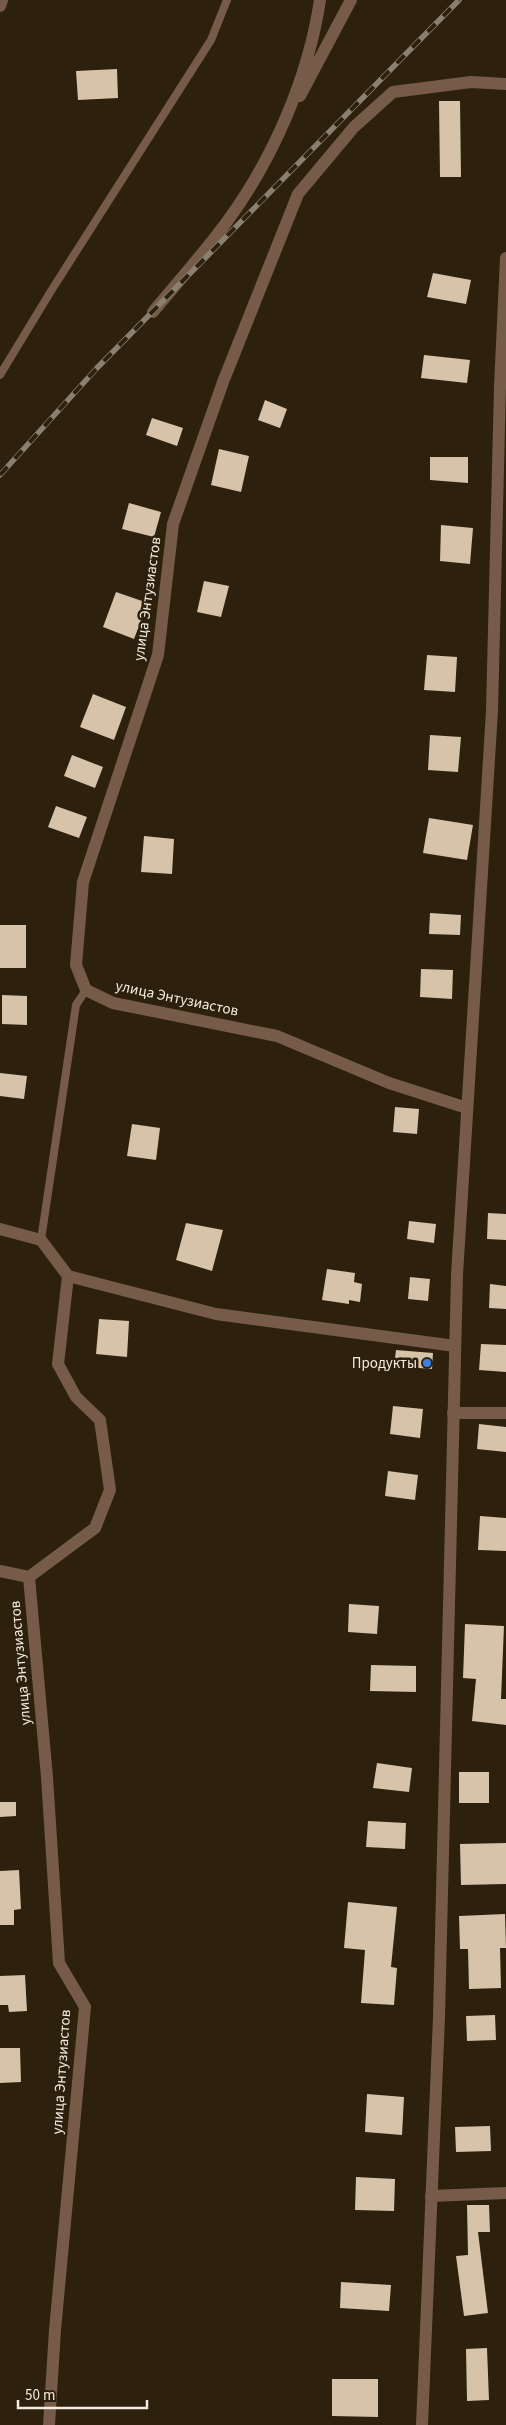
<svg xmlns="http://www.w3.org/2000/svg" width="506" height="2425" viewBox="0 0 506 2425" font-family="'Source Sans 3',sans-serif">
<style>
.building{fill:#d6c3a9}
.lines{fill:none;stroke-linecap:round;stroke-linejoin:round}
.service{stroke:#765c48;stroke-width:8}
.minor{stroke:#765c48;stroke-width:12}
.tertiary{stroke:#765c48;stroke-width:12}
.rail-casing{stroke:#8a7f70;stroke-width:5.5}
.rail{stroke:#2d200d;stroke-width:4;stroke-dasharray:11;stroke-linecap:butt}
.shop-dot{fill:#3f7fe0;stroke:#2d200d;stroke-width:2}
.labels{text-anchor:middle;stroke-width:5;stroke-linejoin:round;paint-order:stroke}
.street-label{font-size:15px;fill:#f4ece0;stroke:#2d200d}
.poi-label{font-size:15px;fill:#f4ece0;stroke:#2d200d;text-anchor:end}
</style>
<rect width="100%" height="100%" fill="#2d200d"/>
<path class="building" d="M 117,69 L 118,98 L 78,100 L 76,71 Z
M 439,101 L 460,101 L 461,177 L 440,177 Z
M 433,273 L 471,280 L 466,304 L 427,297 Z
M 424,355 L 470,360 L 467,383 L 421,378 Z
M 265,400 L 287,409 L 280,428 L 258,420 Z
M 152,418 L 183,428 L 177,446 L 146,435 Z
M 219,449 L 249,456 L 241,492 L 211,485 Z
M 430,457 L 468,457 L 468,483 L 430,480 Z
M 129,503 L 161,512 L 154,537 L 122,529 Z
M 441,525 L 473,528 L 470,564 L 440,561 Z
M 204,581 L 229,586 L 221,617 L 197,612 Z
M 116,592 L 148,603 L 134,639 L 103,627 Z
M 427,655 L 457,657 L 455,692 L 424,690 Z
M 93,694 L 126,707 L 114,740 L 80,727 Z
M 430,735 L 461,737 L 458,772 L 428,770 Z
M 72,755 L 103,767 L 95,788 L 64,776 Z
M 56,806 L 87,817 L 79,838 L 48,827 Z
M 429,818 L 473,825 L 467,860 L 423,853 Z
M 144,836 L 174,839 L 172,874 L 141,872 Z
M 430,913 L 461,915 L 460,935 L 429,934 Z
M 0,925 L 26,925 L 26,968 L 0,968 Z
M 421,969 L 453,970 L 452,999 L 420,997 Z
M 2,995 L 27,996 L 27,1025 L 2,1024 Z
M 0,1073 L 27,1076 L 24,1099 L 0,1096 Z
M 395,1107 L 419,1109 L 417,1134 L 393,1132 Z
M 132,1124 L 160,1128 L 156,1160 L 127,1156 Z
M 488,1213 L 506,1214 L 506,1240 L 487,1239 Z
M 409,1221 L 436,1224 L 434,1243 L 407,1239 Z
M 186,1223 L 223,1230 L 212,1271 L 176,1260 Z
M 327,1269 L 355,1273 L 354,1282 L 362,1284 L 360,1302 L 349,1300 L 349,1304 L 322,1300 Z
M 410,1277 L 430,1279 L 428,1301 L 408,1299 Z
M 490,1284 L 506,1286 L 506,1309 L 489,1308 Z
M 99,1319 L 129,1321 L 127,1357 L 96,1354 Z
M 481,1344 L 506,1345 L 506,1372 L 479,1370 Z
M 396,1350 L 433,1353 L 432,1369 L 394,1366 Z
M 393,1406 L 423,1409 L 420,1438 L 390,1434 Z
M 479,1424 L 506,1427 L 506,1452 L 477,1449 Z
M 388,1471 L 418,1475 L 415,1500 L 385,1496 Z
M 480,1516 L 506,1518 L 506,1551 L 478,1550 Z
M 349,1604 L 379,1606 L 377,1634 L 348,1632 Z
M 465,1624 L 504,1626 L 501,1699 L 506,1699 L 506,1725 L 472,1721 L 476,1679 L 463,1678 Z
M 371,1665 L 416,1666 L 416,1692 L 370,1691 Z
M 377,1763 L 412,1768 L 409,1792 L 373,1788 Z
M 459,1772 L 489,1772 L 489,1803 L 459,1803 Z
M 0,1802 L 16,1802 L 16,1816 L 0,1817 Z
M 368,1821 L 406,1823 L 405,1849 L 366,1847 Z
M 506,1843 L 506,1884 L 461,1885 L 460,1844 Z
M 19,1870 L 21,1909 L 14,1910 L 14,1925 L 0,1925 L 0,1871 Z
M 348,1902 L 397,1907 L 391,1967 L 397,1968 L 394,2005 L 361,2003 L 365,1950 L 344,1948 Z
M 505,1914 L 506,1948 L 500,1948 L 501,1988 L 469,1989 L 468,1949 L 460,1949 L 459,1916 Z
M 25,1975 L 27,2011 L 9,2012 L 8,2005 L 0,2005 L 0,1976 Z
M 495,2015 L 496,2040 L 467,2041 L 466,2016 Z
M 0,2048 L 20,2048 L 21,2082 L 0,2083 Z
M 367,2094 L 404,2097 L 402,2135 L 365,2132 Z
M 490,2126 L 491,2151 L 456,2152 L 455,2127 Z
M 356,2177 L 395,2179 L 394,2211 L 355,2210 Z
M 467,2205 L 489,2205 L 490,2232 L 478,2232 L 488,2313 L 464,2316 L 456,2256 L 468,2255 Z
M 341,2282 L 391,2285 L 389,2311 L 340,2308 Z
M 487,2348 L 489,2400 L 467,2401 L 466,2349 Z
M 332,2379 L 378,2379 L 378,2417 L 332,2416 Z"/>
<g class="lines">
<path class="service" d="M 0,375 L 51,291 L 211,40 L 227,0
M 41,1240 L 76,1005 L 86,990"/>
<path class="minor" d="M 0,6 L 2,0
M 300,96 L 351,0
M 153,312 C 177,283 203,254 226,223 C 273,159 308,79 320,0
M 467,1108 L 389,1083 L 277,1036 L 113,1003 L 86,990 L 76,965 L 83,882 L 158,655 L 173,524 L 223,382 L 298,194 L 354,127 L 393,92 L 471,82 L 506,84
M 0,1229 L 41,1240 L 68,1276 L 216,1314 L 455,1346
M 453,1413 L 506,1413
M 0,1571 L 29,1577 L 47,1777 L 59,1963 L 85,2007 L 55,2330 L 49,2425
M 29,1577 L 95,1528 L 110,1490 L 100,1420 L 76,1397 L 58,1364 L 68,1276
M 431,2196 L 506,2193"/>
<path class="tertiary" d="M 422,2425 L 439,2017 L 457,1275 L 492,711 L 500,387 L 506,258"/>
<g class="rail-casing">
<path id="rail" d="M 0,475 L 97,368 L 459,0"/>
</g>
<use href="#rail" class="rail"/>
</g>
<circle class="shop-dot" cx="427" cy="1363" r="5"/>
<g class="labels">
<g class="street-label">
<text transform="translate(147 599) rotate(-82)" y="5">улица Энтузиастов</text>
<text transform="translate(177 998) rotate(12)" y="5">улица Энтузиастов</text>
<text transform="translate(20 1663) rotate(-95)" y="5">улица Энтузиастов</text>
<text transform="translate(61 2072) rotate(-86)" y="5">улица Энтузиастов</text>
</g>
<g class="poi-label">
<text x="417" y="1368">Продукты</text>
</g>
</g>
<path d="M18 2400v8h129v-8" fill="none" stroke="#f4ece0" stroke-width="2.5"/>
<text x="25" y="2400" font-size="15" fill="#f4ece0" stroke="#2d200d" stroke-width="4" paint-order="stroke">50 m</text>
</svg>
